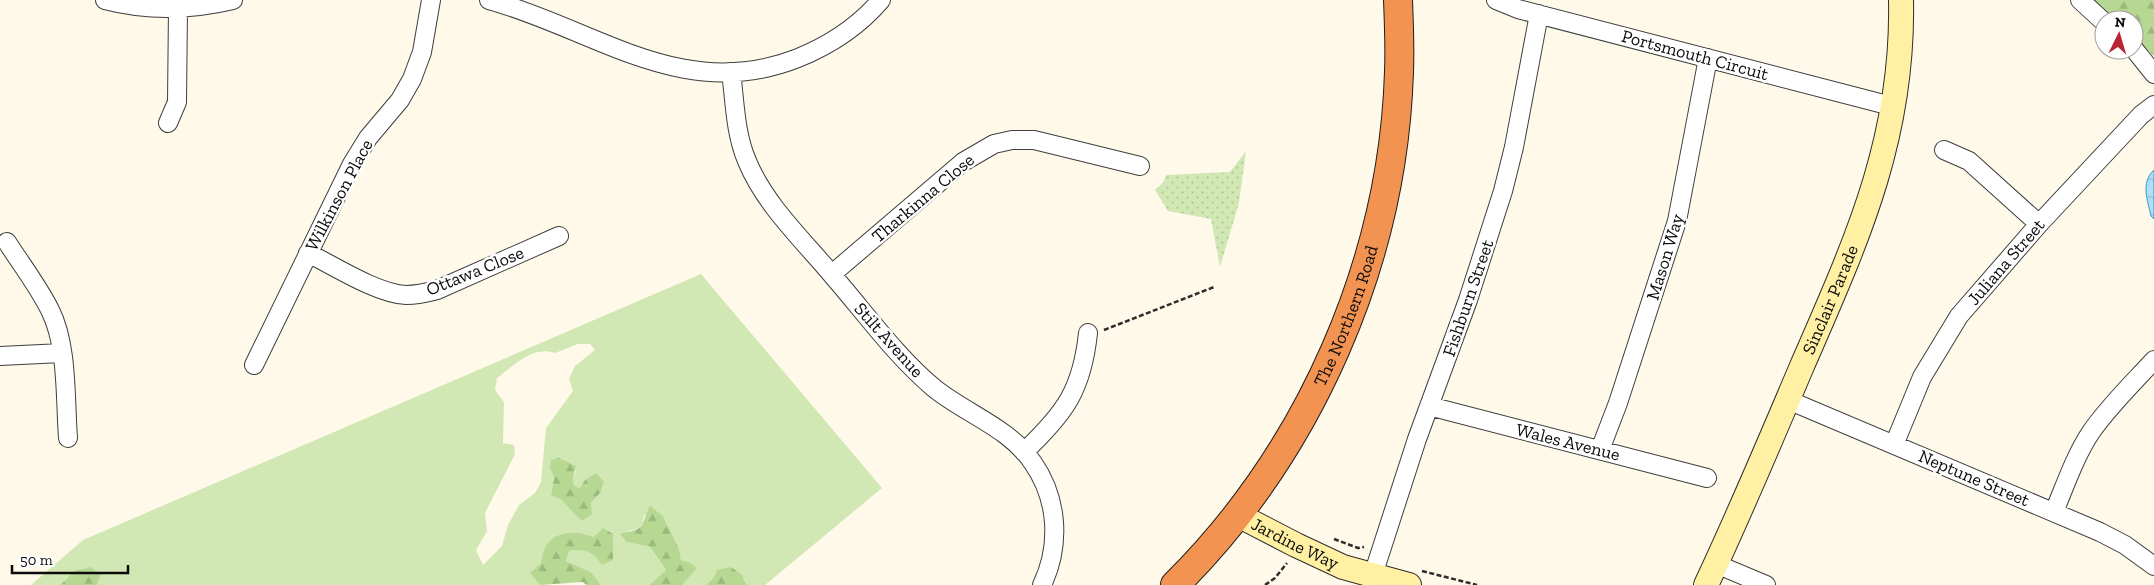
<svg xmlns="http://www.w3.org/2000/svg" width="2154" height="585" viewBox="0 0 2154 585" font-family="'Zilla Slab',serif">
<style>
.grass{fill:#d2e8b4;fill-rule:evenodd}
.forest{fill:url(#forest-firs)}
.park{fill:url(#park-dots)}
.water{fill:url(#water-ripples);stroke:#3698cc}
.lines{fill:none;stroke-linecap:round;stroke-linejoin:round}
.street-casing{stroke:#3e3e3e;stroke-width:20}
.secondary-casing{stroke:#2d2d2d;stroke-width:26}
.highway-casing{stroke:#1c1c1c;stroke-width:30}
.path{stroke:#2d2d2d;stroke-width:2.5;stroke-dasharray:5 2.5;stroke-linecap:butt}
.street{stroke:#fff;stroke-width:18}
.secondary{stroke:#fff0a4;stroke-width:24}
.highway{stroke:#f39352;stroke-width:28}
.labels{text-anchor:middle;stroke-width:5;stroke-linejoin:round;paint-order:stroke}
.street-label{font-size:18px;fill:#0b0b0b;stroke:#fff}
</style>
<defs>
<pattern id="forest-firs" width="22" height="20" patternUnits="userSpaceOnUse" patternTransform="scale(1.25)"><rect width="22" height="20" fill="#b6d893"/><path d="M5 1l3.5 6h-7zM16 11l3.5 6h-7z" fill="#9bb87d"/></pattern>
<pattern id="park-dots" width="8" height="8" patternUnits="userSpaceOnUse" patternTransform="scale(1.25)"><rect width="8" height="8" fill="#d2e8b4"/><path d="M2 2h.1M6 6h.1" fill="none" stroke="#b3c699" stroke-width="1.8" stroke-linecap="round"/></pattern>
<pattern id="water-ripples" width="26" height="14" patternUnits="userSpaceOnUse" patternTransform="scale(1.25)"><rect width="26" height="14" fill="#aedff5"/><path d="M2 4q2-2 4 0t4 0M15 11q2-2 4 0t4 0" fill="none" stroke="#94bed1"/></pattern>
</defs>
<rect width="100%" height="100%" fill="#fff9e9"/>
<path class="grass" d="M 701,274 L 882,488 L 765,585 L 746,585 L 742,575 L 717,570 L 713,578 L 706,585 L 682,585 L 687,579 L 689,562 L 681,560 L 679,549 L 663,516 L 644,515 C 643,527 639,529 628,531 L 627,542 L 650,547 L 666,570 L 649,585 L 601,585 L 591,572 L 566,561 L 569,551 L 582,549 L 593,553 L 594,537 C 568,528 544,532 541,563 L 531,573 L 540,585 L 97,585 L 101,575 L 75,571 L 60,585 L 31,585 L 83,540 ZM 578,344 L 590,344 L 595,350 L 575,366 L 569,379 L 573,391 L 546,428 L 541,482 L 535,493 L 519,505 L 508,525 L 502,546 L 483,565 L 476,550 L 487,531 L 485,513 L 515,454 L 514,445 L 503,443 L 504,402 L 495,390 L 497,378 C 513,366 533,345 555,353 ZM 576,470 L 573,477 L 574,486 L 580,488 L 585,480 L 596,473 L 600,493 L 591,503 L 569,508 L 560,499 L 551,496 L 554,477 Z"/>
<path class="forest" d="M 2093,0 L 2154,0 L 2154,56 L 2134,37 L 2134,20 L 2115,20 Z
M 559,458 L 576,466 L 573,477 L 574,486 L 580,488 L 585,480 L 596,473 L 604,482 L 600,493 L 591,503 L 592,514 L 582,521 L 560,499 L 551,496 L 554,477 L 550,468 L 551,460 Z
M 650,506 L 663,516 L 679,549 L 681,560 L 689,562 L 697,568 L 682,585 L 649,585 L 666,570 L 650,547 L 627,542 L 620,534 C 625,532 635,531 639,528 C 644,525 646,512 650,506 Z
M 603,528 L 613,534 L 613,560 L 602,565 C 593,552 585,548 569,551 L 566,561 L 591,572 L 601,585 L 586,585 L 583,582 L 540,585 L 530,573 L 541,563 C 544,532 568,528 594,537 Z
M 91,567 L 101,575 L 97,585 L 60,585 L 75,571 Z
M 731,567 L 742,575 L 746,585 L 706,585 L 713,578 L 717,570 Z"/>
<path class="park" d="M 1246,151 L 1239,203 L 1220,267 L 1211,219 L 1168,211 L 1155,190 L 1163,183 L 1166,175 L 1230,172 Z"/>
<path class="water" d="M 2154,170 L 2154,219 L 2151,216 C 2148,201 2140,183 2154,170 Z"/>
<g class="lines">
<g class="street-casing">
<path id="street" d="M 105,0 C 147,11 191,10 233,0
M 489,0 C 595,29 683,104 798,58 C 830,45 859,26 881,0
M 1496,0 L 1518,9 L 1895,107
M 2080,0 L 2104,22
M 2134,49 L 2154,74
M 731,72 C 735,102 735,133 747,161 C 765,205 803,240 833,276 C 866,314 896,356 934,388 C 966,414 1010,428 1033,463 C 1058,499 1061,545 1042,585
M 168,123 L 177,102 L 178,8
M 1944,150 L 1969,161 L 2039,224
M 7,242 C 21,264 38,286 50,310 C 68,345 65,399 68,438
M 308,253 C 334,266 378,294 406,295 C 416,295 426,293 437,290 L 559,236
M 832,274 L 963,162 L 994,144 L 1012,140 L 1034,140 L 1140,166
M 0,356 L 62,353
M 254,365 L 352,164 L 368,138 L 400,100 L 412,79 L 422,52 L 431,0
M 1788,400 L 2100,532 L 2125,545 L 2154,566
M 1429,406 L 1707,478
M 1894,445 L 1922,377 L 1959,316 L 2039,224 L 2141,115 L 2154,105
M 1600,450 L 1618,403 L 1677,221 L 1708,58
M 1024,452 C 1065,413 1082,390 1088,333
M 2054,512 C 2065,486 2075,456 2091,432 C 2109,406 2133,383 2154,360
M 1716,564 L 1766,585
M 1373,575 L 1417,439 L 1468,300 L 1503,191 L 1514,147 L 1539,14"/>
</g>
<g class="secondary-casing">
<g id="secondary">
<path id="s1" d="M 1238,515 L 1296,545 L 1343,567 L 1409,585"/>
<path id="s2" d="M 1706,585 C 1740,513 1771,439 1802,366 C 1856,242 1904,139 1901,0"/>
</g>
</g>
<g class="highway-casing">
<g id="highway">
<path id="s3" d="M 1175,585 C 1310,451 1393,262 1399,72 C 1400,48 1399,24 1398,0"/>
</g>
</g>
<path class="path" d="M 1104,330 L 1214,287
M 1334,539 L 1358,548 L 1364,547
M 1422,571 L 1477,585
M 1265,585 L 1275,578 L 1287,563"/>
<use href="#street" class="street"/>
<use href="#secondary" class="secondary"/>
<use href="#highway" class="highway"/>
</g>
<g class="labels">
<g class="street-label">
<text transform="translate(1695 55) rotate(15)" y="6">Portsmouth Circuit</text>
<text transform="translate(339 195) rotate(-62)" y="6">Wilkinson Place</text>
<text transform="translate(923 198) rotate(-40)" y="6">Tharkinna Close</text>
<text transform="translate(1665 257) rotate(-73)" y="6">Mason Way</text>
<text transform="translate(2006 262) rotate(-49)" y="6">Juliana Street</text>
<text transform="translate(475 271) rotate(-22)" y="6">Ottawa Close</text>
<text transform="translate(1468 298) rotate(-71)" y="6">Fishburn Street</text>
<text dy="6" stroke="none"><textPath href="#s2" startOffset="311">Sinclair Parade</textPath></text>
<text dy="6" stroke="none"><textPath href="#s3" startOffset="322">The Northern Road</textPath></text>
<text transform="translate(889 340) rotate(48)" y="6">Stilt Avenue</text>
<text transform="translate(1568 442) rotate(14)" y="6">Wales Avenue</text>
<text transform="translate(1974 478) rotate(23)" y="6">Neptune Street</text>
<text dy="6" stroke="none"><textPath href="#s1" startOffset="64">Jardine Way</textPath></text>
</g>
</g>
<g transform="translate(2119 35) rotate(5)"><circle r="24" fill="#ffffff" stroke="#9d9d9d"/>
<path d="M0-4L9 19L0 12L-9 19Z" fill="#b92534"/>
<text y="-8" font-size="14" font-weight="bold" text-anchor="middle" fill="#0b0b0b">N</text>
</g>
<path d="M12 565v8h116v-8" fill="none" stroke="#0b0b0b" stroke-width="2.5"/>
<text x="20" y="565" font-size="15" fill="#0b0b0b" stroke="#ffffff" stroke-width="4" paint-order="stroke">50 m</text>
</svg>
